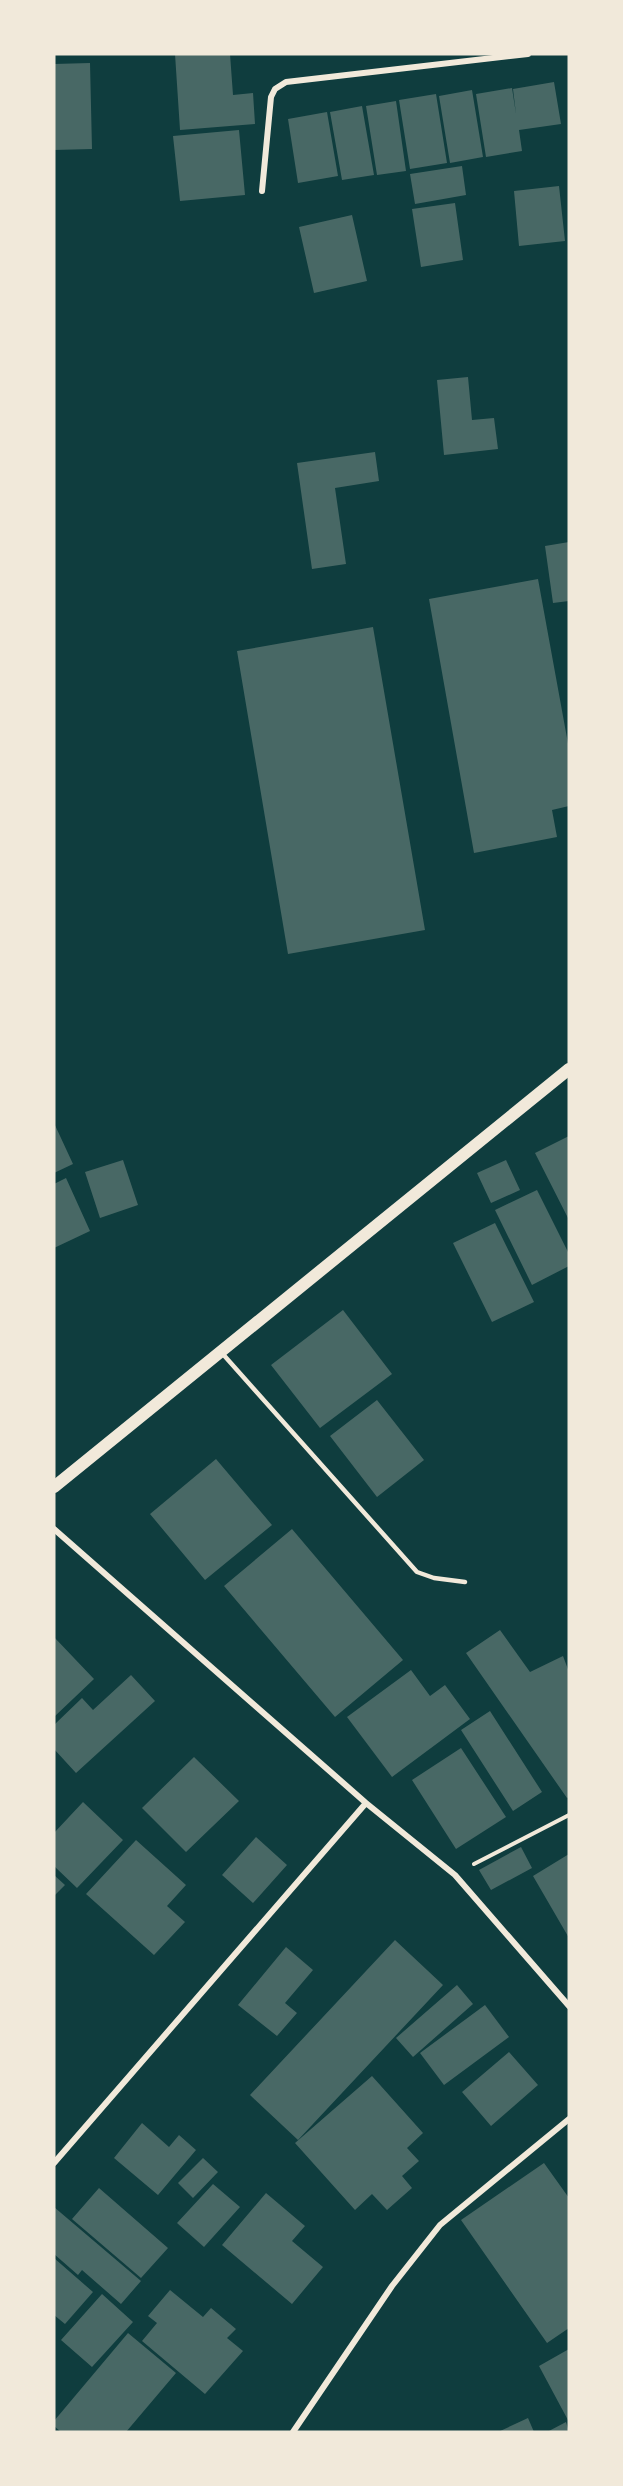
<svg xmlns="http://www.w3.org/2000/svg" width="623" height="2486" viewBox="0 0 623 2486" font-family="Rubik,sans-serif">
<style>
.building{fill:#486865}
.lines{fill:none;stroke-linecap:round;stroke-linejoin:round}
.path{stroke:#f1e9da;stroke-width:4}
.service{stroke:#f1e9da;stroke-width:4.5}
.minor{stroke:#f1e9da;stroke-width:6}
.secondary{stroke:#f1e9da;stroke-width:12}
</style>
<rect width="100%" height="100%" fill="#0f3d3e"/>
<path class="building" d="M 175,54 L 230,54 L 233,95 L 253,93 L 255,124 L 180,130 Z
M 90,63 L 92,149 L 54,150 L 54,64 Z
M 554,82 L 561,124 L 519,130 L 522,151 L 486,157 L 476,94 L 512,88 L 516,114 L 513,89 Z
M 472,90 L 483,157 L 450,163 L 439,96 Z
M 436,94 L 447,163 L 410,169 L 399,100 Z
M 396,101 L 406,171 L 377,175 L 366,106 Z
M 362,106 L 374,175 L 342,180 L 330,112 Z
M 327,112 L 338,176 L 298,183 L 288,119 Z
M 239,130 L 245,195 L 180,201 L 173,136 Z
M 462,166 L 466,195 L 415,204 L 410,174 Z
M 559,186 L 565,241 L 519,246 L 514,191 Z
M 455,203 L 463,260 L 421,267 L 412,209 Z
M 352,215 L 367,281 L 314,293 L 299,227 Z
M 468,377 L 472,420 L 494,418 L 498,449 L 444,455 L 437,380 Z
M 375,452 L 379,481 L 335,488 L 346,564 L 312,569 L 297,463 Z
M 569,542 L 569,601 L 553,603 L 545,546 Z
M 538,579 L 569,749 L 569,806 L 552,810 L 557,837 L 474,853 L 429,599 Z
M 373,627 L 425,930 L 288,954 L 237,651 Z
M 54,1123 L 73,1164 L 54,1173 Z
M 569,1136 L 569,1220 L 535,1153 Z
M 123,1160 L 138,1205 L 100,1218 L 85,1172 Z
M 506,1160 L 520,1190 L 491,1203 L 477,1173 Z
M 66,1178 L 90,1231 L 54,1248 L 54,1184 Z
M 537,1190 L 569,1254 L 569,1266 L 532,1285 L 495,1210 Z
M 495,1223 L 534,1302 L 492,1322 L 453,1243 Z
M 343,1310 L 392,1374 L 320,1428 L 271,1365 Z
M 377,1400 L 424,1460 L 377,1497 L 330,1436 Z
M 216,1459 L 272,1525 L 205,1580 L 150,1514 Z
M 292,1529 L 403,1660 L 335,1717 L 224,1586 Z
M 500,1630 L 530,1672 L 563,1656 L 569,1672 L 569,1797 L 567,1798 L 466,1653 Z
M 54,1637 L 94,1679 L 54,1717 Z
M 411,1670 L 430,1696 L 445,1685 L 470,1719 L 392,1777 L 347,1717 Z
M 131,1675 L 155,1701 L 76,1773 L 54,1749 L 54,1725 L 82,1698 L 93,1710 Z
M 490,1711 L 542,1792 L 513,1811 L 461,1730 Z
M 461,1748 L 506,1817 L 456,1849 L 412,1780 Z
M 194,1757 L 239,1801 L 186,1852 L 142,1808 Z
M 83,1802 L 123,1840 L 77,1888 L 54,1866 L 54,1833 Z
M 256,1837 L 287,1865 L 253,1903 L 222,1875 Z
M 136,1840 L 186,1885 L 167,1906 L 185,1922 L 154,1955 L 86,1894 Z
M 521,1847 L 532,1868 L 491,1890 L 479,1870 Z
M 569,1854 L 569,1938 L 533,1876 Z
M 54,1875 L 65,1885 L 54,1896 Z
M 395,1940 L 443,1985 L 298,2140 L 250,2095 Z
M 286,1947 L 313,1970 L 285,2003 L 297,2013 L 277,2036 L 238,2005 Z
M 457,1985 L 473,2004 L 413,2057 L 396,2038 Z
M 485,2005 L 509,2037 L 444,2085 L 420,2053 Z
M 509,2052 L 538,2085 L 491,2126 L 462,2092 Z
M 372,2076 L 423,2133 L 407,2148 L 419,2161 L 402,2176 L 412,2188 L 387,2210 L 372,2194 L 355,2210 L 295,2143 Z
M 142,2123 L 169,2147 L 179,2135 L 196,2150 L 158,2195 L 114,2158 Z
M 203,2158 L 218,2172 L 193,2198 L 178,2183 Z
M 544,2163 L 569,2198 L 569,2328 L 547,2343 L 461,2220 Z
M 213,2184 L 240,2207 L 204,2247 L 177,2223 Z
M 99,2188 L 168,2248 L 141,2278 L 72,2219 Z
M 266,2193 L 305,2226 L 292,2241 L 323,2267 L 292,2304 L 222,2245 Z
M 54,2207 L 141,2281 L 121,2304 L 82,2270 L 78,2275 L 54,2254 Z
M 54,2258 L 93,2292 L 65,2324 L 54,2315 Z
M 170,2290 L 203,2317 L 211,2308 L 236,2329 L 227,2338 L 243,2351 L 205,2394 L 142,2341 L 157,2323 L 148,2316 Z
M 102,2294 L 133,2322 L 92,2367 L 61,2340 Z
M 128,2333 L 176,2373 L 126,2432 L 61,2432 L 54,2426 L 54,2421 Z
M 569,2349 L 569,2422 L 539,2366 Z
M 528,2418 L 534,2432 L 498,2432 Z
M 566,2422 L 569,2432 L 547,2432 Z"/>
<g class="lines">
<path class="path" d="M 474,1864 L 569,1815"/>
<path class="service" d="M 221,1352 L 417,1572 L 434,1578 L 465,1582"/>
<path class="minor" d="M 262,191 L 271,97 L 275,89 L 286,82 L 528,54
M 54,1529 L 366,1803 L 455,1875 L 569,2006
M 54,2163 L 366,1803
M 293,2432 L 392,2286 L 440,2225 L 569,2119"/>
<path class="secondary" d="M 54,1487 L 569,1069"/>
</g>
<rect width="623" height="2486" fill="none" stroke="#f1e9da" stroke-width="111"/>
</svg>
